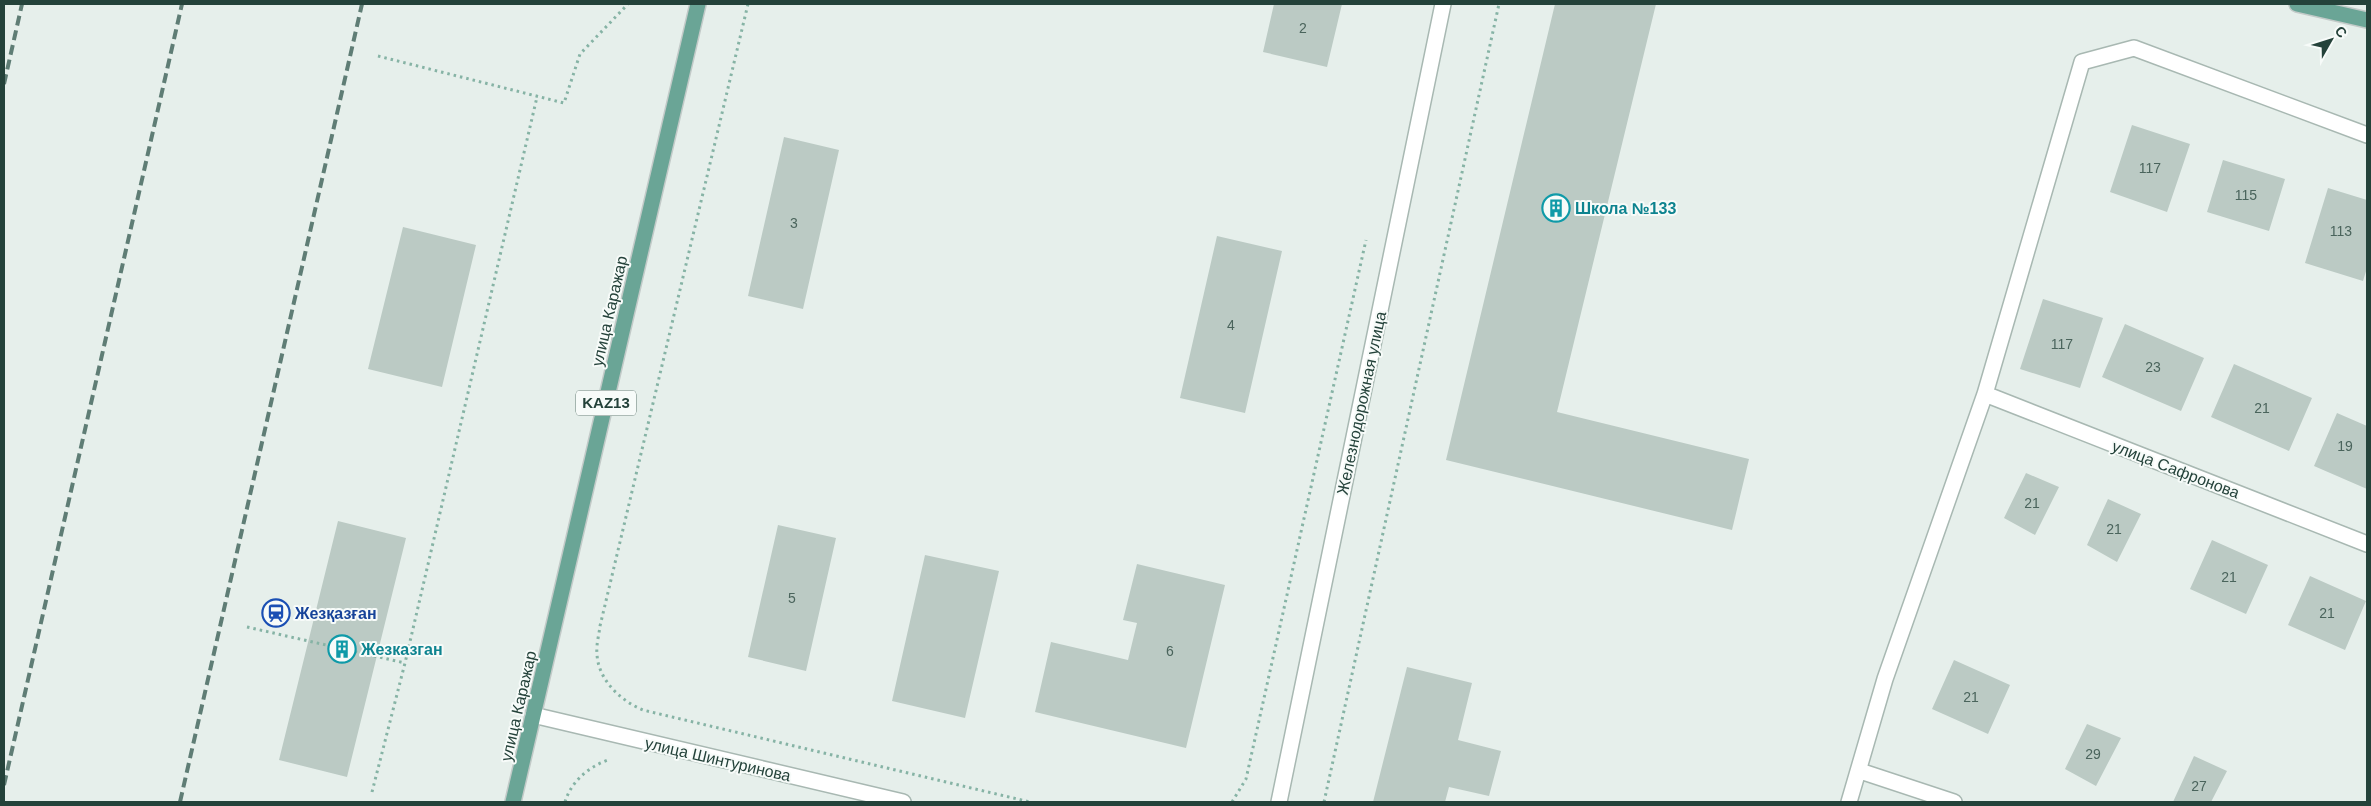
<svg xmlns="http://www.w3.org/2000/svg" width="2371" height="806" viewBox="0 0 2371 806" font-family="Helvetica,sans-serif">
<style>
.building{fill:#bbcac4}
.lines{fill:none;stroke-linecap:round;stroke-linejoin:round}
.minor-casing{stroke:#a8b8b2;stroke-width:18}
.primary-casing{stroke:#c2cac8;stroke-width:18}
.path{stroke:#86b3a5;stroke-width:3;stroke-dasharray:2.5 4;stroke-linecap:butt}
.minor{stroke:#fff;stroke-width:15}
.primary{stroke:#6aa596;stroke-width:15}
.rail{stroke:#5f7d75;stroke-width:4;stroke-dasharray:10 5;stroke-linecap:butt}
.labels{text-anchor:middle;stroke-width:4;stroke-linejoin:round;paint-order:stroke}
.number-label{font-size:14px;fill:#4a645c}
.shield{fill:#f7fbf9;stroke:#637a73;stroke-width:1}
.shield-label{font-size:15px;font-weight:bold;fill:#24423a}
.culture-label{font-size:16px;font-weight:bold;fill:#0d838f;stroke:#f7fbf9;text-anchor:start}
.street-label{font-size:16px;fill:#24423a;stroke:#f7fbf9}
.transit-label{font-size:16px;font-weight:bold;fill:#164399;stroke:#f7fbf9;text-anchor:start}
</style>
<rect width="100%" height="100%" fill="#e6efeb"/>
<path class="building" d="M 1274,4 L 1342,4 L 1327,67 L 1263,52 Z
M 1555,4 L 1656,4 L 1557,412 L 1749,459 L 1732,530 L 1446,460 Z
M 2132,125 L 2190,144 L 2167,212 L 2110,192 Z
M 784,137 L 839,150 L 803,309 L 748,296 Z
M 2223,160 L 2285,179 L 2269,231 L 2207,212 Z
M 2328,188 L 2367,200 L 2367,268 L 2363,281 L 2305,263 Z
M 403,227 L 476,245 L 442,387 L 368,369 Z
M 1217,236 L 1282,251 L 1245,413 L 1180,398 Z
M 2043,299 L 2103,318 L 2080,388 L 2020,369 Z
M 2125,324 L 2204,358 L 2181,411 L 2102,377 Z
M 2234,364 L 2312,398 L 2289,451 L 2211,417 Z
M 2337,413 L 2367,426 L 2367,489 L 2314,466 Z
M 2026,473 L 2059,487 L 2035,535 L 2004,518 Z
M 2108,499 L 2141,514 L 2117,562 L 2087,545 Z
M 338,521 L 406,538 L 347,777 L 279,760 Z
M 778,525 L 836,538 L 806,671 L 748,657 Z
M 2212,540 L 2268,565 L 2246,614 L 2190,589 Z
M 925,555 L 999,571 L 965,718 L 892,701 Z
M 1137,564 L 1225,585 L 1186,748 L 1035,712 L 1051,642 L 1128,660 L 1137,623 L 1123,620 Z
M 2310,576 L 2366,601 L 2345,650 L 2288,625 Z
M 1954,660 L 2010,685 L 1988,734 L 1932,709 Z
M 1407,667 L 1472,683 L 1458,740 L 1501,751 L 1489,796 L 1449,787 L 1445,802 L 1373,802 Z
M 2087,724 L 2121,738 L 2096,786 L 2065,769 Z
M 2194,756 L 2227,771 L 2211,802 L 2173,802 Z"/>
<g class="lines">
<g class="minor-casing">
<path id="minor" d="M 1985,394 L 2367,544
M 533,715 L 903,802
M 1860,771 L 1954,802
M 1279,802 L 1443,4
M 1849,802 L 1885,679 L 1985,394 L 2082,62 L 2134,48 L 2367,135"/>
</g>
<g class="primary-casing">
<path id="primary" d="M 2297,4 L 2367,20
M 513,802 L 698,4"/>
</g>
<path class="path" d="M 748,4 L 600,626 C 599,635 596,645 597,654 C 598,680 621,701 643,710 L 1030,802
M 378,56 L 564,103 L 580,54 L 628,4
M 247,627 L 405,663
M 372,792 L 405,663 L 537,97
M 565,802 C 571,782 588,767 608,760
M 1232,802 L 1246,779 L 1366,240
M 1324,802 L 1499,4"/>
<use href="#minor" class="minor"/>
<use href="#primary" class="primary"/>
<path class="rail" d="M 4,84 L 22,4
M 4,785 L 182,4
M 180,802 L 362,4"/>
</g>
<defs>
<g id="building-ring" transform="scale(1.4375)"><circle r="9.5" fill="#f7fbf9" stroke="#0f9aa8" stroke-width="1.5"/><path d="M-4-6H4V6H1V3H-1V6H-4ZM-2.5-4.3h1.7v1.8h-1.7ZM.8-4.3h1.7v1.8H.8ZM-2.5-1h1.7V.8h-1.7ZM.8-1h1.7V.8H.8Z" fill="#0f9aa8"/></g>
<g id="station-ring" transform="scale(1.4375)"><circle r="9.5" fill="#f7fbf9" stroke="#1a4fb4" stroke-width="1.5"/><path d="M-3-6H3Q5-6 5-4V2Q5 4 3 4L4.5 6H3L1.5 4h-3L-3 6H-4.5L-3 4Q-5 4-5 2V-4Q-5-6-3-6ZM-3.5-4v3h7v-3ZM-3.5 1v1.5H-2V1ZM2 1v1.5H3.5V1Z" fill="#1a4fb4"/></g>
</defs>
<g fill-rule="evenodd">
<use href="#building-ring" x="1556" y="208"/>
<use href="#station-ring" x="276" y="613"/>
<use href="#building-ring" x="342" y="649"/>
</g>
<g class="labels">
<g class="number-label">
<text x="1303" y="33">2</text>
<text x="2150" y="173">117</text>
<text x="2246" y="200">115</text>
<text x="794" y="228">3</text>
<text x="2341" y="236">113</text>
<text x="1231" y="330">4</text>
<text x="2062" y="349">117</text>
<text x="2153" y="372">23</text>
<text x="2262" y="413">21</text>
<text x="2345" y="451">19</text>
<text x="2032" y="508">21</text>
<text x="2114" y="534">21</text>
<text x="2229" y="582">21</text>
<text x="792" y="603">5</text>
<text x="2327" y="618">21</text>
<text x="1170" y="656">6</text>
<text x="1971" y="702">21</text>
<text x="2093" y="759">29</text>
<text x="2199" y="791">27</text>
</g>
<rect class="shield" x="576" y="390.5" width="60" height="25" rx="4"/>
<g class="shield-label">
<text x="606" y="408">KAZ13</text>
</g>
<g class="culture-label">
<text x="1575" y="214">Школа №133</text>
<text x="361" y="655">Жезказган</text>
</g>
<g class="street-label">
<text transform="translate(609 311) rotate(-77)" y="6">улица Каражар</text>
<text transform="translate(1361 403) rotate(-78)" y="6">Железнодорожная улица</text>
<text transform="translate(2176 469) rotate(21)" y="6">улица Сафронова</text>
<text transform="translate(518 706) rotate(-77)" y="6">улица Каражар</text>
<text transform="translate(718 759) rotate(13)" y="6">улица Шинтуринова</text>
</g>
<g class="transit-label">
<text x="295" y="619">Жезқазған</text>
</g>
</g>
<rect width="2371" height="806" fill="none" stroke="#24423a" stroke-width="10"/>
<g transform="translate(2331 40) rotate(51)" stroke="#f7fbf9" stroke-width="4" paint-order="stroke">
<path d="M0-4L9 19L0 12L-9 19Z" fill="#24423a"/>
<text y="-8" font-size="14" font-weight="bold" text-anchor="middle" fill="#24423a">С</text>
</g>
</svg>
